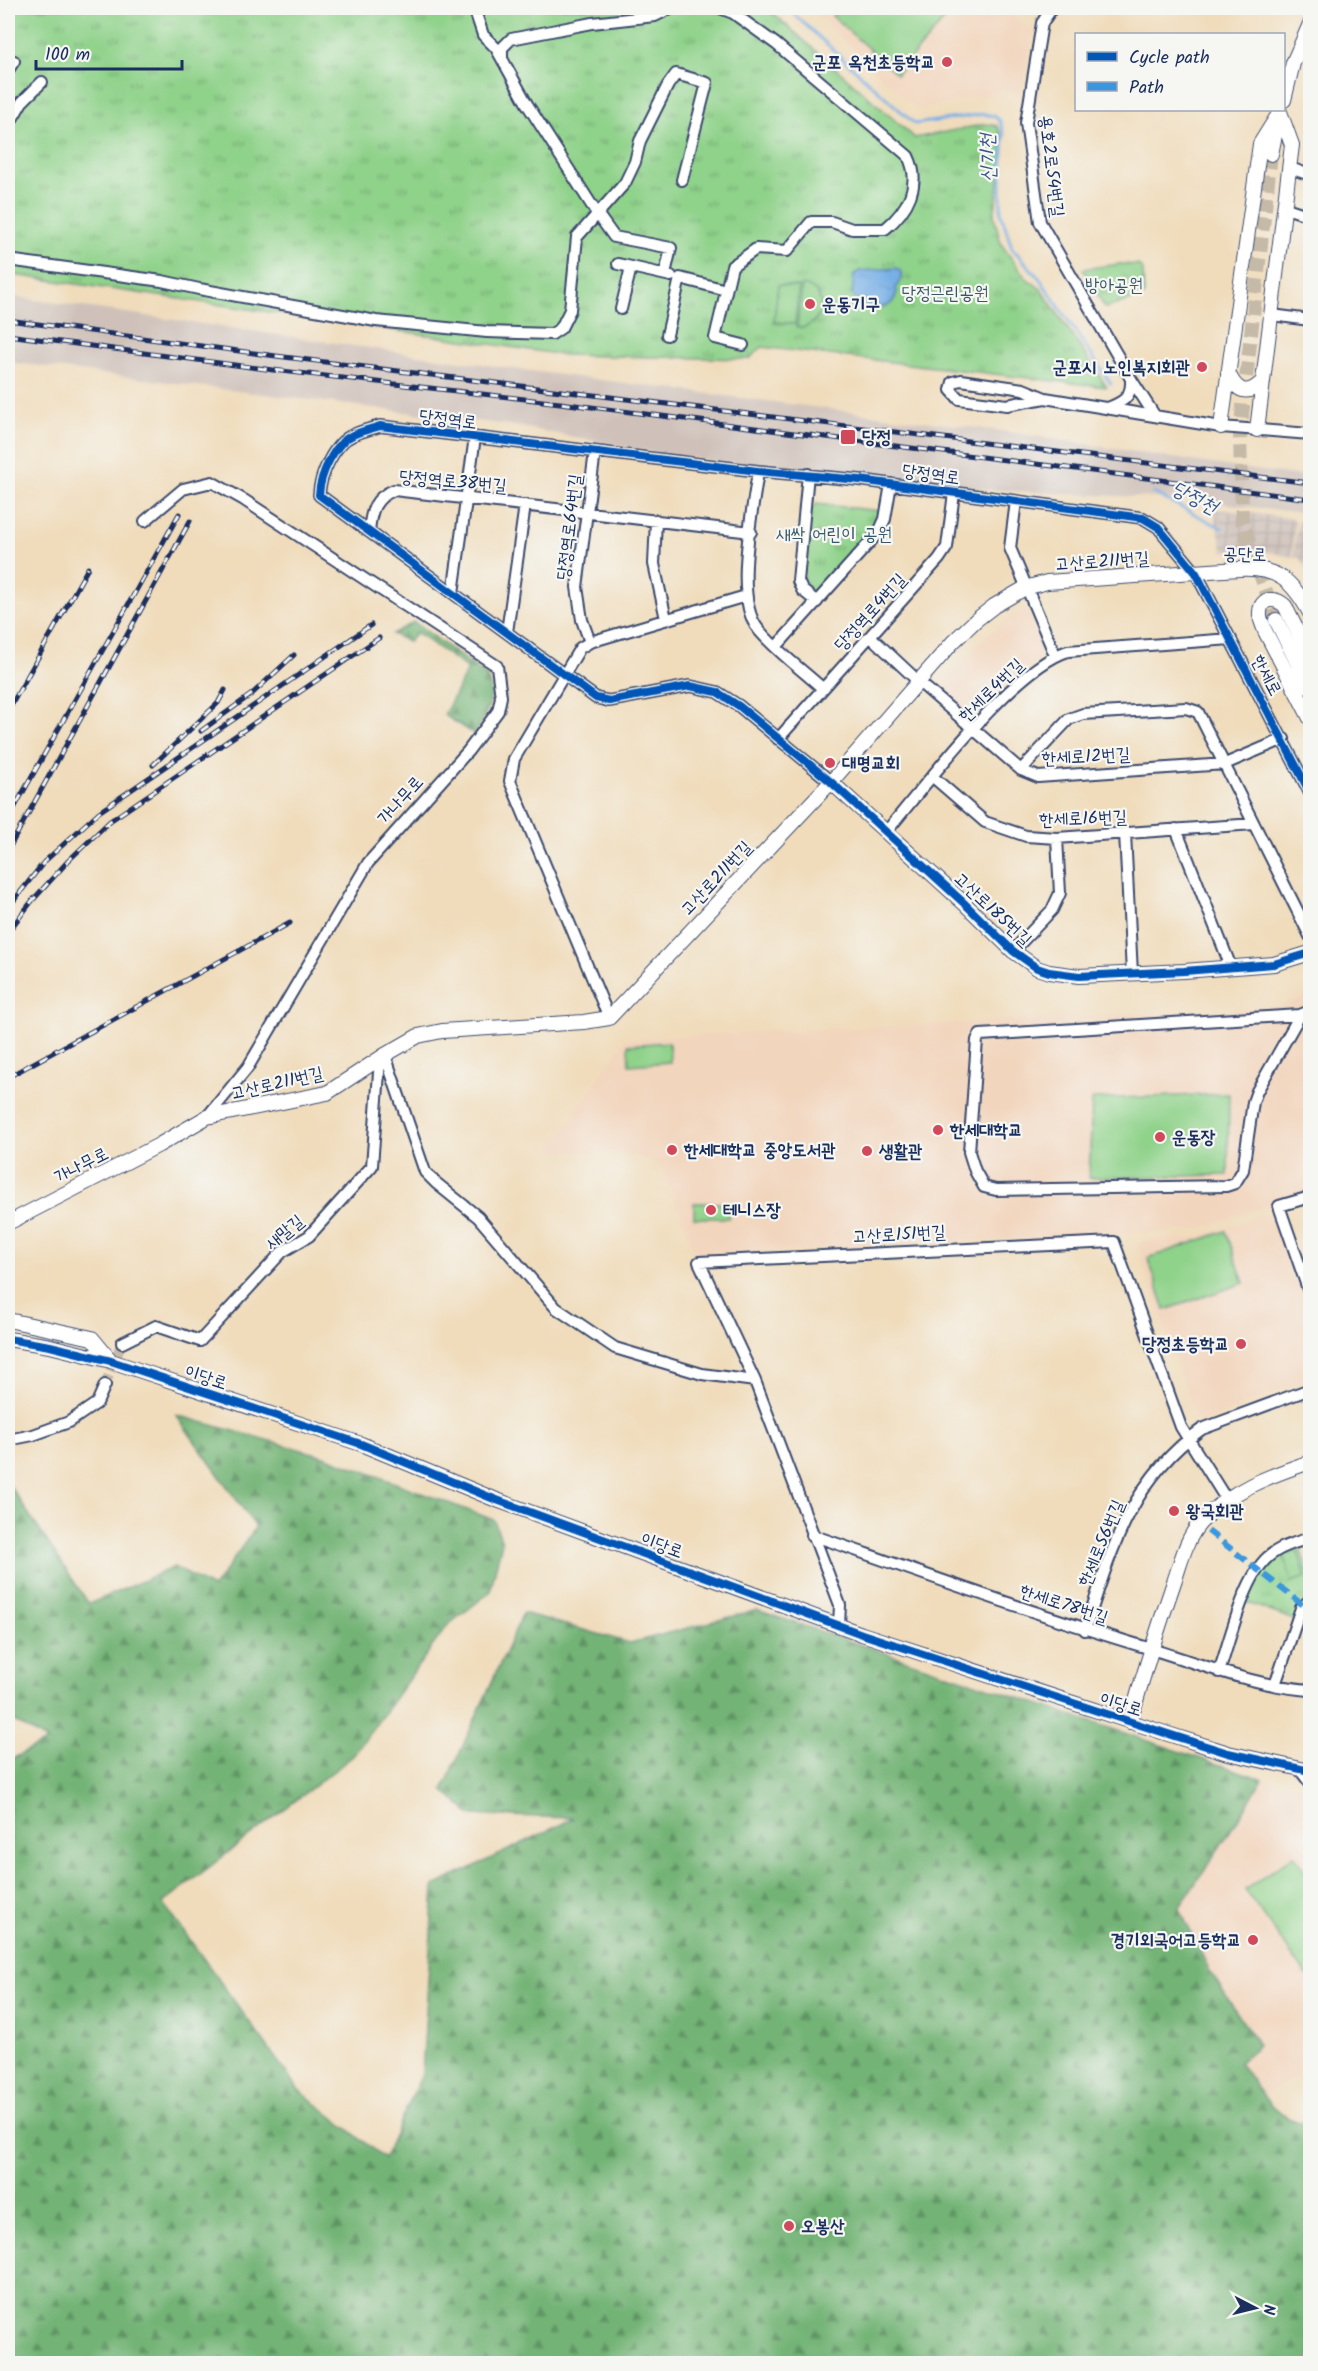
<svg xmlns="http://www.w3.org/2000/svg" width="1318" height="2371" viewBox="0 0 1318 2371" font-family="Kalam,'Poor Story',sans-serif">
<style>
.built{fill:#f2d5bd}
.industrial{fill:url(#industrial-grid)}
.railway{fill:#cfc1ba}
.grass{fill:url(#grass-tufts);stroke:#558074;stroke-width:1.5}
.forest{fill:url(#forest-firs);stroke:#47726a;stroke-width:1.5}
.garden{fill:#8fd28a;stroke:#558074;stroke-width:1.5}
.water{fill:url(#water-ripples);stroke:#496fa2;stroke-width:1.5}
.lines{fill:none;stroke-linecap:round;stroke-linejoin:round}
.stream{stroke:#77afe6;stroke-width:3}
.minor-tunnel{stroke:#c5b9a8;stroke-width:10;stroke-dasharray:10 5;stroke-linecap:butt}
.tertiary-tunnel{stroke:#c5b9a8;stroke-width:14;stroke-dasharray:14 7;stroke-linecap:butt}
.minor-casing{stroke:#3b496c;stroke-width:14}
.tertiary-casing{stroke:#3b496c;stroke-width:16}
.minor{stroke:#fff;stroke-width:10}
.tertiary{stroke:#fff;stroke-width:14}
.rail-casing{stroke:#1b2f5e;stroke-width:5}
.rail{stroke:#f6f6f2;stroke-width:3;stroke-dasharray:9;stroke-linecap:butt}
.quiet{stroke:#3a97de;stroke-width:6;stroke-dasharray:12 6;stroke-linecap:butt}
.cycleway-casing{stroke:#f6f6f2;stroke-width:11}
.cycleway{stroke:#0057b8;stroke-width:8}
.poi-dot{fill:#d1495b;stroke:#f6f6f2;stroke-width:2}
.labels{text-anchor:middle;stroke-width:4.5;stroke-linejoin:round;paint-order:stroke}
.poi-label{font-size:18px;font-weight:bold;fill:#1b2f5e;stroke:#f6f6f2;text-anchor:start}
.street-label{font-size:18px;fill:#1b2f5e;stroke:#f6f6f2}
.park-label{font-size:18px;fill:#385869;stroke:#f6f6f2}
.water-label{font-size:20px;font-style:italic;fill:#375587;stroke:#f6f6f2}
</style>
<defs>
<pattern id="industrial-grid" width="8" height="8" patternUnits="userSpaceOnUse" patternTransform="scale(1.5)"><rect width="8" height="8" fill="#cfc1ba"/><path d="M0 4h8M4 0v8" fill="none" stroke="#b1a6a2"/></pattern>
<pattern id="grass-tufts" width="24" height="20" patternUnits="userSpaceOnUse" patternTransform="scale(1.5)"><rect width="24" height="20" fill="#8fd28a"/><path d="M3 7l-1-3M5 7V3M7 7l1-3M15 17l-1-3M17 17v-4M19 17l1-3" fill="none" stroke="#74ab74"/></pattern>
<pattern id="forest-firs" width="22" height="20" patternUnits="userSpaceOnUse" patternTransform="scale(1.5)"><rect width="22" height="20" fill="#73b476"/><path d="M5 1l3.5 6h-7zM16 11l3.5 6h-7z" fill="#5e9364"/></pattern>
<pattern id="water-ripples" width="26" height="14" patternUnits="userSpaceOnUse" patternTransform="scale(1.5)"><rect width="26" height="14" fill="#77afe6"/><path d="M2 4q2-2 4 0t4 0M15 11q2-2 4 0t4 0" fill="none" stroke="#618fbe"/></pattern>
</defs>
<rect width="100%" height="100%" fill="#f6f6f2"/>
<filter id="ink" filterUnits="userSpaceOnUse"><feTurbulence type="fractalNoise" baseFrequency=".0167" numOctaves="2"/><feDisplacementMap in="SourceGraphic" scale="12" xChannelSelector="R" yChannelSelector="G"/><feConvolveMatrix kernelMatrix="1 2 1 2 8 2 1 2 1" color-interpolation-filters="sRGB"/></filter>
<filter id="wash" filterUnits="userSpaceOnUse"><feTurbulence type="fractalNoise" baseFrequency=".008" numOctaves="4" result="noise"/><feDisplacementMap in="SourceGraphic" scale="24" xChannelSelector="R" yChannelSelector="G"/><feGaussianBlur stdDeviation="1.35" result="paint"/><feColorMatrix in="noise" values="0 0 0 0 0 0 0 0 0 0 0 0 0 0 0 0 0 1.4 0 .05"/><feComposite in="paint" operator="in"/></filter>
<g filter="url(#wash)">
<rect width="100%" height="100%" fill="#f0dcbb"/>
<path class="built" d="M 810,8 L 1007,8 L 1034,32 L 1021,94 L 1001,91 L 918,111 Z
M 1024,610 L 1031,613 L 1047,648 L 1046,655 L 1022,674 L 975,723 L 969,724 L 941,697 L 941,686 L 976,646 L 1009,618 Z
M 1310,994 L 1310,1192 L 1195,1230 L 697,1257 L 662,1168 L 653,1161 L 618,1152 L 552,1152 L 553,1141 L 576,1118 L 576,1110 L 626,1039 L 1278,1007 Z
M 1267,1214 L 1281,1222 L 1310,1309 L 1310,1379 L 1201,1423 L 1197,1421 L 1137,1246 L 1142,1241 L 1194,1238 Z
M 1262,1779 L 1307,1787 L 1310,1792 L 1310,2069 L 1265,2096 L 1239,2063 L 1211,1973 L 1179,1908 L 1246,1807 Z"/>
<path class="industrial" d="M 1216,509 L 1292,518 L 1295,521 L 1292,557 L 1249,548 L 1224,552 L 1213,511 Z
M 1298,521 L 1310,522 L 1310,575 L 1300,558 L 1293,557 Z"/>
<path class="railway" d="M 8,296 L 523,370 L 1001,431 L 1225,466 L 1310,477 L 1310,514 L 1198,500 L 935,487 L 667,455 L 516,426 L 8,362 Z"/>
<path class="grass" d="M 8,8 L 767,8 L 915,138 L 986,124 L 997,126 L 1001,134 L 1003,155 L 994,216 L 1001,244 L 1025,277 L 1041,289 L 1107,387 L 762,347 L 749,359 L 564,355 L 8,274 Z
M 1120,264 L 1138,265 L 1143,270 L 1144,296 L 1105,308 L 1083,269 Z
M 816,504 L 880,511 L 875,531 L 814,595 L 807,588 L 803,574 L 810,511 Z
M 1299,1546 L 1310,1577 L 1310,1595 L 1294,1620 L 1246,1602 C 1259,1568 1264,1559 1299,1546 Z"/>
<path class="forest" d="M 414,622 L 486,675 C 498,698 486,714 474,734 L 444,715 L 468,669 L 416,632 L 409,642 L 392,634 Z
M 176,1415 L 324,1456 L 494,1520 L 502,1542 L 490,1592 L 447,1626 L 353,1756 L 163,1903 L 298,2089 L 384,2158 L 422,2074 L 434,1886 L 574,1818 L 471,1815 L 443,1790 L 523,1613 L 630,1643 L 757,1610 L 1262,1779 L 1246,1807 L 1179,1908 L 1211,1973 L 1258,2045 L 1239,2063 C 1258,2087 1277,2126 1310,2122 L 1310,2363 L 8,2363 L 8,1761 L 47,1741 L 8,1717 L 8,1483 L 89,1604 L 174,1567 L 213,1588 L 256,1527 Z"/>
<path class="garden" d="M 840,8 L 955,8 L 897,74 L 832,16 Z
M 778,285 L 799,287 L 795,324 L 774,322 Z
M 802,285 C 828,289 826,322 802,328 L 797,327 Z
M 669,1042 L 670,1062 L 629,1065 L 628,1045 Z
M 1229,1094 L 1228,1175 L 1089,1178 L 1092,1099 Z
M 694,1203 L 729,1203 L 729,1218 L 694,1218 Z
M 1226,1231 L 1244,1283 L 1165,1310 L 1148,1258 Z
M 1297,1550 L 1306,1577 L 1292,1582 L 1283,1555 Z
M 1294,1855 L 1310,1879 L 1310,1974 L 1307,1976 L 1245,1890 Z"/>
<path class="water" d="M 896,268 L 901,272 C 902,279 900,280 897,286 C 894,293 899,287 896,295 C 888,317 864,305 852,295 L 854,275 L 859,271 Z"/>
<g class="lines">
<path class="stream" d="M 787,8 L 915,124 L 984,114 L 994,116 L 1000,121 L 1004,134 L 1001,184 L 1001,213 L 1012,248 L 1040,279 L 1111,384
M 1153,493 L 1222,528"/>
</g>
</g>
<g filter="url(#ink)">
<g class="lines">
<path class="minor-tunnel" d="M 105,1385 L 122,1343"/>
<path class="tertiary-tunnel" d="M 1271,154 L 1240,433 L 1242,522 L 1276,620"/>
<g class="minor-casing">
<path id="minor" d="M 474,8 L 483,35 L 496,48 L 527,104 L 596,212 L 614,237 L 671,248 L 665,274
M 720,8 L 733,13 L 776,44 L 908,156 C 922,184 908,210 885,229 L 852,229 L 832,222 L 811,222 L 787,251 L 756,249 L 732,266 L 715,338 L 743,345
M 1052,8 L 1042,23 L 1026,123 L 1040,222 L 1131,379 L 1155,416
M 502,58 L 502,48 L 511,39 L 592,23 L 655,16 L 671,8
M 8,70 L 14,61
M 8,126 L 22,102 L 42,82
M 1290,168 L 1310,175
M 1286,208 L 1310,216
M 8,260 L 162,281 L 199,289 L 376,321 L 487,332 L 552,334 L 561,328 L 570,310 L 577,237 L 625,183 L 635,162 L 640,141 L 668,85 L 676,74 L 707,83 L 682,180
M 618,264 L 671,276
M 621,309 L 631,267
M 1272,315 L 1310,320
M 667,335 L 680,278 L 726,290
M 1045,398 L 1007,405 L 959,399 L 951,390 L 953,382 L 961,380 L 1023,389 L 1045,398 L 1221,427 L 1310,434
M 1108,408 C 1123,402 1132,397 1131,380
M 758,471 C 753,511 733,597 758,629 C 776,651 801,669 822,688
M 808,474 L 798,581 L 802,590 L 817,602
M 1016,501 L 1010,548 L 1055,655
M 656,520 L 654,564 L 666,619
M 145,521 L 183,489 L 212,482 L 244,500 L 497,666 L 501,697 L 498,711 L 468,751 L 368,863 L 248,1067 L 207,1117
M 369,531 C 371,511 374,498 394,490 L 751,532
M 453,593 L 475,437
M 507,632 L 525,505
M 871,637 L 919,682 L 1021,770 L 1038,777 L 1225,764 L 1284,739
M 590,642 L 582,620 L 577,587 L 595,452
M 776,647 L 879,532 L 885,519 L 891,484
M 778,739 L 939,559 L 947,547 L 954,493
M 1021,770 L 1069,719 L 1083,714 L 1186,708 L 1198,712 L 1310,936
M 933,777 L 985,822 L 1026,836 L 1057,838 L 1254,824
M 831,782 L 739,706 L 717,692 L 690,686 L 609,701 L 596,698 L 319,495 C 320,475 334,443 353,435 C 361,431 371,429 380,426 L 758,471 L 860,480 L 1143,518 L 1158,527 L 1196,573 L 1310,793
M 1176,829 L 1231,967
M 886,832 C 925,786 1013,668 1068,651 L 1231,639
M 1125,833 L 1132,974
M 1013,951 L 1052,910 L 1060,893 L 1057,838
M 1300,1015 L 1257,1091 L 1253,1102 L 1243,1170 L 1235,1183 L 1226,1186 L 996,1190 L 984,1187 L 975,1171 L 969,1152 L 977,1040 L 980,1035 L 1300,1015 L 1310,1011
M 609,1018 L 510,781 L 514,759 L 580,648 L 590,642 L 746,596
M 385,1055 L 425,1172 L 436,1183 L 478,1217 L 556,1308 L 615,1348 L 702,1374 L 755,1381
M 1310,1197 L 1279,1206 L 1310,1295
M 122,1343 L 156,1326 L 200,1341 L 282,1252 L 309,1236 L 372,1166 L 380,1059
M 8,1440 L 33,1435 L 69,1422 L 97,1403 L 105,1385
M 812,1535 C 924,1574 1035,1614 1148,1648 C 1201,1664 1254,1686 1310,1690
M 839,1625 L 840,1605 L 755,1381 L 699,1262 L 1114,1242 L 1181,1427 L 1226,1499
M 1085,1630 C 1111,1551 1131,1479 1202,1429 L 1310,1389
M 1219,1672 C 1230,1640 1244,1578 1268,1557 C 1279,1547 1297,1542 1310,1538
M 1275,1685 L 1301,1608 L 1310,1600
M 1300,1770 L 1310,1783"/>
</g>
<g class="tertiary-casing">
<path id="tertiary" d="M 1284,100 L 1293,63 L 1310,24
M 1271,154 L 1278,120
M 1228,373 C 1237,392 1247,397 1263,381
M 1221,427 L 1260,144 L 1280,112
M 1257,430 L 1292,145 L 1280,112
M 1276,620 L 1310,688
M 1310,657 L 1285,606 C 1277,598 1261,596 1260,612 C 1259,618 1263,625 1265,631 L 1310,718
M 831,782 L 965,904 L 1013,951 L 1037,968 L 1049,972 L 1079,976 L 1184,971 L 1274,964 L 1310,953
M 8,1223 L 159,1145 L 207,1117 L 327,1093 L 385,1055 L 418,1036 L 442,1031 L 584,1022 L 609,1018 L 831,782 L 953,642 L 976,620 L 994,606 L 1025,588 L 1047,582 L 1239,569 C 1277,567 1292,580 1310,613
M 8,1320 L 92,1338 L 111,1361
M 8,1339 L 50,1346 L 111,1361 L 361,1444 L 494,1499 L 862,1634 L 1168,1734 L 1228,1753 L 1310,1771
M 1130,1722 C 1143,1675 1158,1628 1174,1582 C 1181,1562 1186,1539 1200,1523 C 1230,1490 1269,1476 1310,1462"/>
</g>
<use href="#minor" class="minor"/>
<use href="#tertiary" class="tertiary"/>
<g class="rail-casing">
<path id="rail" d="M 8,320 L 276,356 L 1310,483
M 8,335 L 273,370 L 560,403 L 1310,499
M 8,711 L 88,568
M 201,731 L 252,694 L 294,655
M 153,765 L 218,703 L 225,690
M 8,819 L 179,514
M 8,850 L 190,521
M 8,908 L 44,862 L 99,812 L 371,625
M 8,932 L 32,901 L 68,861 L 110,821 L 379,638
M 8,1077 L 290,923"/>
</g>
<use href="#rail" class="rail"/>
<path class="quiet" d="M 1208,1531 L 1303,1605"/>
<g class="cycleway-casing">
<path id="cycleway" d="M 1310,793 L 1196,573 L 1158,527 L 1143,518 L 860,480 L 758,471 L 380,426 C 371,429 361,431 353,435 C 334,443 320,475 319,495 L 596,698 L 609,701 L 690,686 L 717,692 L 739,706 L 831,782 L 965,904 L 1013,951 L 1037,968 L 1049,972 L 1079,976 L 1184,971 L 1274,964 L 1310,953
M 8,1339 L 50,1346 L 111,1361 L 361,1444 L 494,1499 L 862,1634 L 1168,1734 L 1228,1753 L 1310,1771"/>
</g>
<use href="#cycleway" class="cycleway"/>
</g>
</g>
<g class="poi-dot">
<circle cx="947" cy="62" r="6"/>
<circle cx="810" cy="304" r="6"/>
<circle cx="1202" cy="367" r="6"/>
<rect x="840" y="429" width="16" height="16" rx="3"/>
<circle cx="830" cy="763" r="6"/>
<circle cx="938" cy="1130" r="6"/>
<circle cx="1160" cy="1137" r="6"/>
<circle cx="672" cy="1150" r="6"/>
<circle cx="867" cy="1151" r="6"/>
<circle cx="711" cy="1210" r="6"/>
<circle cx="1241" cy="1344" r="6"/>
<circle cx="1174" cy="1511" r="6"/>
<circle cx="1253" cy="1940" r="6"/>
<circle cx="789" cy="2226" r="6"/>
</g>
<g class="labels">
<g class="poi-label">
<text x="935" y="68" text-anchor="end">군포 옥천초등학교</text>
<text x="822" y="310">운동기구</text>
<text x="1190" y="373" text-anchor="end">군포시 노인복지회관</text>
<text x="862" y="443">당정</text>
<text x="842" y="769">대명교회</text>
<text x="950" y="1136">한세대학교</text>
<text x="1172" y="1143">운동장</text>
<text x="684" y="1156">한세대학교 중앙도서관</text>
<text x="879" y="1157">생활관</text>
<text x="723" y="1216">테니스장</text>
<text x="1229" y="1350" text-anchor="end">당정초등학교</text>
<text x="1186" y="1517">왕국회관</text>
<text x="1241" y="1946" text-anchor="end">경기외국어고등학교</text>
<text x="801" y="2232">오봉산</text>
</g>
<g class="street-label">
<text transform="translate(1052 166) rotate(83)" y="6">용호2로54번길</text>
<text transform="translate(448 419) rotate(7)" y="6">당정역로</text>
<text transform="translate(931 474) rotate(8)" y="6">당정역로</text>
<text transform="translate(453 481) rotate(5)" y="6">당정역로38번길</text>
<text transform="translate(569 527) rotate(-83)" y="6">당정역로64번길</text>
<text transform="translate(1245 554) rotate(2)" y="6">공단로</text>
<text transform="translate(1102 561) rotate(-4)" y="6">고산로211번길</text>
<text transform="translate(870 612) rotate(-48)" y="6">당정역로4번길</text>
<text transform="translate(1267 675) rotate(62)" y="6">한세로</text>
<text transform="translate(991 690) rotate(-44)" y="6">한세로4번길</text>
<text transform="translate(1086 756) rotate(-3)" y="6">한세로12번길</text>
<text transform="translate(400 800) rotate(-48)" y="6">가나무로</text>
<text transform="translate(1083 818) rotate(-2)" y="6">한세로16번길</text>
<text transform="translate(716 878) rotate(-47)" y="6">고산로211번길</text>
<text transform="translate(993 909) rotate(43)" y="6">고산로185번길</text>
<text transform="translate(277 1083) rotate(-13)" y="6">고산로211번길</text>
<text transform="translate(81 1165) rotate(-27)" y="6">가나무로</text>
<text transform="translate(284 1232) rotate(-39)" y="6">새말길</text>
<text transform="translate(899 1234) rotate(-3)" y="6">고산로151번길</text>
<text transform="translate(206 1377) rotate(18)" y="6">이당로</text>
<text transform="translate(1101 1543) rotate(-67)" y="6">한세로56번길</text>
<text transform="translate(662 1545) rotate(20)" y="6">이당로</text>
<text transform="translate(1064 1604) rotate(18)" y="6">한세로78번길</text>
<text transform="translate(1121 1704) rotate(17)" y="6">이당로</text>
</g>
<g class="park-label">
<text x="1114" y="291">방아공원</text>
<text x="945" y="299">당정근린공원</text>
<text x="834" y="540">새싹 어린이 공원</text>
</g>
<g class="water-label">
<text transform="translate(987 158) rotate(-91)" y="7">신기천</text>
<text transform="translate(1195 497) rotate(27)" y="7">당정천</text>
</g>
</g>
<rect width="1318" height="2371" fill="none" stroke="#f6f6f2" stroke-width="30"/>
<rect x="1075" y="33" width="210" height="78" fill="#f6f6f2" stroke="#9ea6b7" stroke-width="1.5"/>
<rect x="1087" y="52" width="30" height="9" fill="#0057b8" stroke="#9ea6b7" stroke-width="1.5"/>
<text x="1129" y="63" font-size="18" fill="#1b2f5e">Cycle path</text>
<rect x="1087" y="82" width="30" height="9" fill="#3a97de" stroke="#9ea6b7" stroke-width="1.5"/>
<text x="1129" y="93" font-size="18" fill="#1b2f5e">Path</text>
<g transform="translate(1255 2308) rotate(97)" stroke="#f6f6f2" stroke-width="4.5" paint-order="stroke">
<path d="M0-4.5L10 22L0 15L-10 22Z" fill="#1b2f5e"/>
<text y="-9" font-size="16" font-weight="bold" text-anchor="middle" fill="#1b2f5e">N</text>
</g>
<path d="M36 60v9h146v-9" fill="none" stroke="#1b2f5e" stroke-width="3"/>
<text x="45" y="60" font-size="18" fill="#1b2f5e" stroke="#f6f6f2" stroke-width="4.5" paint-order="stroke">100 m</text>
</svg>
